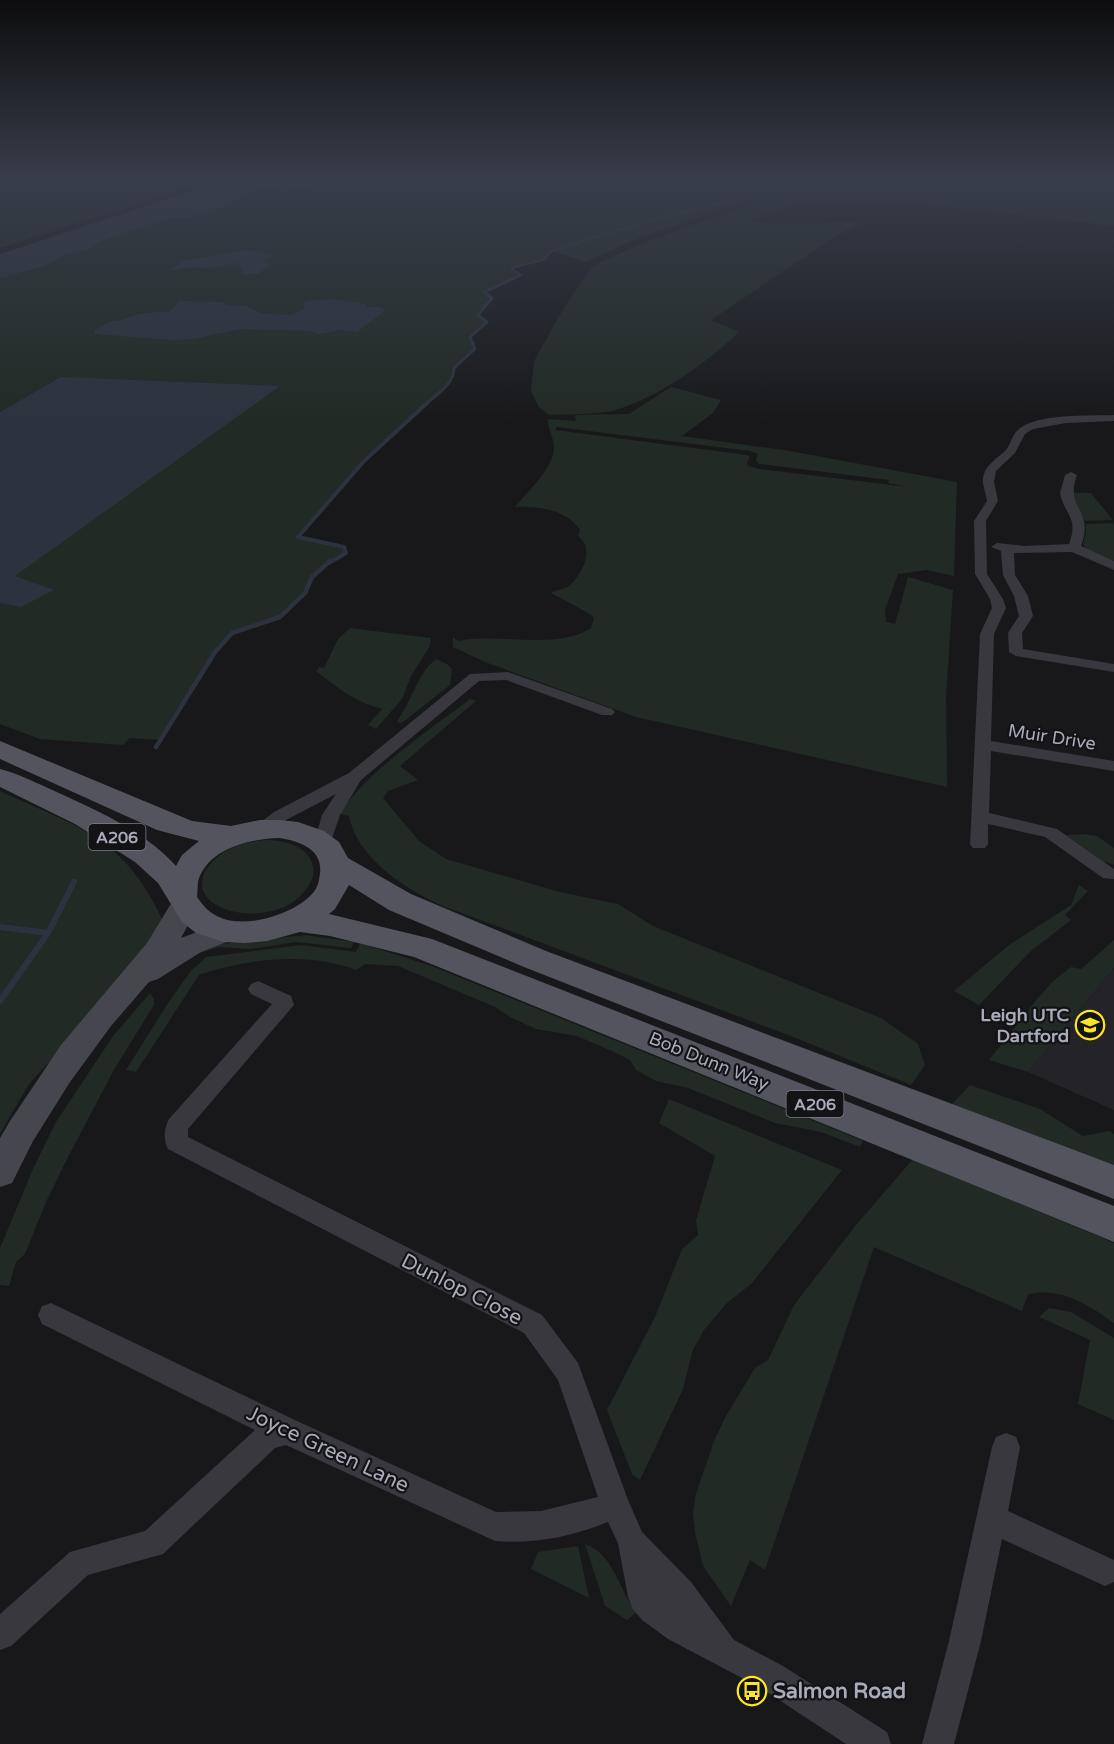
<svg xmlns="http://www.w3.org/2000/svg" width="1114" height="1744" viewBox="0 0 1114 1744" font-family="'Varela Round',sans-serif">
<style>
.built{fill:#242327}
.green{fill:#212a24;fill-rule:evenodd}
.water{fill:#2c333f}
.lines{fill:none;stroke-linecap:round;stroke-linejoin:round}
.stream-far4{stroke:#2c333f;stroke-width:2}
.stream-far3{stroke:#2c333f;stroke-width:3}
.stream-far2{stroke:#2c333f;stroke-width:4}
.stream-far1{stroke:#2c333f;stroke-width:4.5}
.stream{stroke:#2c333f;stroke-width:6}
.street{fill:#39383f;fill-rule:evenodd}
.secondary{fill:#46464f;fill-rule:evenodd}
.primary{fill:#54545e;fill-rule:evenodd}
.labels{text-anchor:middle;stroke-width:4.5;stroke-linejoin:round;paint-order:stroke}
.shield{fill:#131315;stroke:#7c7d89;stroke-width:1.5}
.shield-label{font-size:16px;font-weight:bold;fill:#a9abbb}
.street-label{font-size:18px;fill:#a9abbb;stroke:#131315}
.poi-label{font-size:18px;font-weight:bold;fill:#a9abbb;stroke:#131315;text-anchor:end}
.near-street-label{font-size:21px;fill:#a9abbb;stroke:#131315}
.near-poi-label{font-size:21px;font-weight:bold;fill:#a9abbb;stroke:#131315;text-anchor:start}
</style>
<rect width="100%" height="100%" fill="#18181a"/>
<path class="built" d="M 1114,968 L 1114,1110 L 1028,1072 Z"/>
<path class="green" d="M 0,180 L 213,180 L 0,248 Z
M 272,180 L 1114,180 L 1114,226 L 940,206 L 798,203 L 749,221 L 779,224 L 865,221 L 839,234 L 711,320 L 739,332 C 705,364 663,394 619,409 C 603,415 567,414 549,415 L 539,407 L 531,391 L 534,361 L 565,306 L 593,266 L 636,246 L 760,201 L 747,200 L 628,242 L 586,262 L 552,251 L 543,260 L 511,268 L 521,275 L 484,292 L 492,298 L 478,315 L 487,322 L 470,337 L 475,349 L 454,368 L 454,377 L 450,382 L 364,461 L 298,536 L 344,547 L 346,553 L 335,557 L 312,577 L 305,593 L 280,617 L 232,633 L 215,652 L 160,740 L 130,738 L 123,745 L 40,739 L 0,724 L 0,269 Z
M 671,387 L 721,400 L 713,413 L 682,436 L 790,451 L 957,482 L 954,576 L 927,570 L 898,574 L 885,610 L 886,622 L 895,624 L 908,577 L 953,590 L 946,698 L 947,787 L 636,717 L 485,662 L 453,647 L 453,637 L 458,641 C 496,632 557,651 591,628 L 594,618 L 590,614 L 551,593 C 557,589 564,590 569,586 C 583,574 595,548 578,536 L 580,530 C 566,509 537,506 515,507 C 527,492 554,468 554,447 C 554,437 547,428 548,419 L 576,421 L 575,415 L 629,414 ZM 557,427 L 750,451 L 758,454 L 756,460 L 759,464 L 889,480 L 888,483 L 908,487 L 759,469 L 748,466 L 747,463 L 750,457 L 747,455 L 555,430 Z
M 1072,493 L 1091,493 L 1113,520 L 1085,521 Z
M 1113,523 L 1114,526 L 1114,561 L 1087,550 L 1083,544 L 1086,533 L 1086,524 Z
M 350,628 L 431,638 L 430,646 L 411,676 L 402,699 L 376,729 L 368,725 L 382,709 C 351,700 341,690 316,671 L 319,667 L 324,668 L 338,639 Z
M 436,659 L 447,664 L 452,669 L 450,685 L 403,722 L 399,723 L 397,721 C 411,703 418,672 436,659 Z
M 470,699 L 476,701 L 400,766 L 418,780 L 388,791 L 383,798 L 419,841 L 446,859 L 560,892 L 618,904 L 653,926 L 881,1018 L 918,1044 L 925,1065 L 911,1085 L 791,1036 L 443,906 C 405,889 357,858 349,816 L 340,814 C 363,774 431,729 470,699 Z
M 0,791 C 80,828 125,837 164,923 L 150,951 L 29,1084 L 0,1134 Z
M 1083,834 L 1097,836 L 1114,848 L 1114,865 L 1103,861 L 1066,835 Z
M 271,840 C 292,842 313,849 314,873 C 296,940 165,915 212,862 C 227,846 250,840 271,840 Z
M 1079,885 L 1088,891 L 1065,915 L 1071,920 L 1031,951 L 979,1005 L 954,991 L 1009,945 L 1071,905 Z
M 306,935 L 354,942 L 351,948 L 296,942 L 250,949 L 219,947 L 174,961 L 220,944 Z
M 1114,940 L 1114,968 L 1028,1072 L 989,1060 L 1038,998 L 1053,981 L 1071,967 L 1081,969 Z
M 360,943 L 434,967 L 863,1141 L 860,1147 L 821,1132 L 775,1123 L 688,1088 L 656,1081 L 636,1070 L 630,1060 L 614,1052 L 577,1036 L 536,1029 L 510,1017 L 495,1007 L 398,966 L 365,964 L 356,970 C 308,951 246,959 199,975 L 136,1072 L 126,1070 L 168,1003 L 190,972 L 206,957 L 301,945 L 356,952 Z
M 150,993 L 154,999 L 154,1005 L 115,1068 L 68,1157 L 46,1202 L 25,1254 L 16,1262 L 9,1286 L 0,1285 L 0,1248 L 33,1169 L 56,1122 L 113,1036 Z
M 970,1085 L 1040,1109 L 1083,1136 L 1109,1131 L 1114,1134 L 1114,1171 L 951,1105 Z
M 669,1099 L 842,1170 L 752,1283 L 726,1304 L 704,1330 L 693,1350 L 683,1389 L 640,1480 L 632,1474 L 607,1410 L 655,1317 L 682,1249 L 698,1235 L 696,1220 L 715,1156 L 659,1123 Z
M 913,1159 L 1114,1243 L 1114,1323 C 1087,1304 1062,1287 1028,1294 L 1022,1311 L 874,1247 L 765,1570 L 750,1560 L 731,1606 L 703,1566 L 695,1533 L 693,1512 L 695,1497 L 714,1441 L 726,1416 L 755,1368 L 768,1360 L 794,1305 L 856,1225 Z
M 1049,1308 L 1071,1312 L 1114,1338 L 1114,1420 L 1078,1404 L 1090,1340 L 1039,1317 Z
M 585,1544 C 613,1553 620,1591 636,1613 L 627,1620 L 605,1606 Z
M 578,1546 L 589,1598 L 531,1569 L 538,1552 Z"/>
<path class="water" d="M 226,180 L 296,180 L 290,182 L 295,184 L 331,181 L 304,185 L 285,193 L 274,188 L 256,189 L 224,206 L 188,218 L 173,218 L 140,228 L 99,242 L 88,250 L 65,255 L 43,266 L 0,278 L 0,254 Z
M 248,250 L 273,255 L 264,262 L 271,265 L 265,268 L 259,274 L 242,274 L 242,267 L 236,263 L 209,268 L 190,267 L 169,271 L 183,261 Z
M 333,299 L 365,304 L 366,307 L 380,307 L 386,310 L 357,332 L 341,330 L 319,334 L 311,331 L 239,329 L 194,339 L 172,340 L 95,334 L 95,330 L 112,321 L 122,320 L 139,314 L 170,311 L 180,301 L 224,302 L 226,305 L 246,306 L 262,314 L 291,315 L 304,309 L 304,303 L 307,301 Z
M 61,377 L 280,386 L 15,576 L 54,590 L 21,607 L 0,603 L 0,412 Z"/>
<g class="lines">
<path class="stream-far4" d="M 512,279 L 521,275 L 511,268 L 543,260 L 552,251 C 614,230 676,213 740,198 L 749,188 L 749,180"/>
<path class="stream-far3" d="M 426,404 C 437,394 454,384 454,368 L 475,349 L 470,337 L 487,322 L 478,315 L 492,298 L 484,292 L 515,278"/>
<path class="stream-far2" d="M 329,563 L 346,553 L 344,547 L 298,537 L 364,461 L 427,403"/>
<path class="stream-far1" d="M 156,747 L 215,652 L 232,633 L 280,617 L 305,593 L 312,577 L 330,561"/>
<path class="stream" d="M 0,927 L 48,933
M 0,1001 L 48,933 L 74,882"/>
<path class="street" d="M 1114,415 L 1114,421 L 1066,423 L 1033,429 L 1025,434 L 1015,453 L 996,471 L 994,482 L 998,501 L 986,521 L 987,574 L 1003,599 L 1006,608 L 994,634 L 991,741 L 1114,761 L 1114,771 L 991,751 L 989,813 L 1057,829 L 1114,869 L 1114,879 L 1103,878 L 1045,837 L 988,824 L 988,844 L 985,848 L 973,848 L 970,844 L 980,634 L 992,608 L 990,599 L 975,574 L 974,521 L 987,501 C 986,495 984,489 983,483 C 982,466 996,460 1006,450 C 1011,444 1012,435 1018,430 C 1035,413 1091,416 1114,415 Z
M 1071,472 L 1077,475 C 1064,509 1095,508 1081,546 L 1114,561 L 1114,570 L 1072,552 L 1014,553 L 1015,575 L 1028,596 L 1033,616 L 1022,633 L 1023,649 L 1114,664 L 1114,672 L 1016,656 L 1009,652 L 1008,633 L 1019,616 L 1014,596 L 1003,575 L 1001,551 L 991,547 L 997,543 L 1024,546 L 1069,544 C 1079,517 1065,516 1060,493 L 1065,475 Z
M 508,672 L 612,709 L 615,712 L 612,715 L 602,715 L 506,680 L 479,681 L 361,780 L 340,815 L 329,847 L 317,847 L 314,843 L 322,815 L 336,794 L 286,820 L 267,833 L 255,833 L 252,829 L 274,812 L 349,773 L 470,674 Z
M 258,981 L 291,996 L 294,1005 L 188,1129 L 188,1137 L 542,1315 L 578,1363 L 628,1500 L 642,1532 L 691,1582 L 734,1640 L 783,1666 L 887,1732 L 891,1744 L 846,1744 L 761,1688 L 668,1639 L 642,1620 L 632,1608 L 628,1597 L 618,1543 L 608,1522 C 571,1537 535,1544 495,1541 L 286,1445 L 275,1448 L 163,1554 L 88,1575 L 11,1646 L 0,1650 L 0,1614 L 70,1552 L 145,1531 L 255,1430 L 42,1324 L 38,1315 L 42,1306 L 51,1303 L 297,1421 L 496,1512 L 541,1511 L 598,1497 L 558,1380 L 524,1333 L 168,1149 C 163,1139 164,1129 169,1119 L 272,1004 L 251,994 L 248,989 L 251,984 Z
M 1006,1433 L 1016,1437 L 1020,1447 L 1008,1511 L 1114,1560 L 1114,1582 L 1105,1586 L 1002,1539 L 981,1641 L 954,1744 L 922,1744 L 949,1641 L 992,1447 L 996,1437 Z"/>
<path class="secondary" d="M 185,894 L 195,897 L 199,904 L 181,938 L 227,921 L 237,924 L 241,931 L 237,938 L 201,952 L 158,979 L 149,982 L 111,1026 L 70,1082 L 33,1141 L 12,1183 L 0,1187 L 0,1138 L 10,1121 L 61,1045 L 147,943 L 175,897 Z"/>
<path class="primary" d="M 0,741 L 192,821 L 231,826 L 260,820 L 279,820 L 298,822 L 324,831 L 339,842 L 348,858 L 411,894 L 546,951 L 1114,1165 L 1114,1199 L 524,967 L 389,910 L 349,885 L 335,909 L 329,914 L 432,939 L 1114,1206 L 1114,1242 L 414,957 L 330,936 L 300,932 L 267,941 L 245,943 L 224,942 L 196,933 L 182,922 L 158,883 L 135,862 L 75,824 L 0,787 L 0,769 C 17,773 32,781 48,788 C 91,808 143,829 176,866 L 182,855 L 199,841 L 157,830 L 0,759 ZM 279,838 C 299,841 323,849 320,873 C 319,881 318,888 312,894 C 293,915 243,930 217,916 C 208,912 202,904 197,897 C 198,891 197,884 199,878 C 211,847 251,839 279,838 Z"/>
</g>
<linearGradient id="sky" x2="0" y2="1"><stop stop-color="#0d0d0e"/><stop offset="0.42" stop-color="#373d49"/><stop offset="1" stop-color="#373d49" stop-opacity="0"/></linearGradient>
<rect width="1114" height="424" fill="url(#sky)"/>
<defs>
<g id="school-ring" transform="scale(1.5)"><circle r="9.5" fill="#131315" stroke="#fee32b" stroke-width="1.5"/><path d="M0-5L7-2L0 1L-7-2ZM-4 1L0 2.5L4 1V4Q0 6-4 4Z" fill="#fee32b"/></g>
<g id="bus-ring" transform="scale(1.5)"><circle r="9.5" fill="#131315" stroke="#fee32b" stroke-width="1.5"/><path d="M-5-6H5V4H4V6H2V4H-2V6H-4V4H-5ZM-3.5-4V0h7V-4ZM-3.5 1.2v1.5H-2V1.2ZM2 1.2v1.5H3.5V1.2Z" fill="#fee32b"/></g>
</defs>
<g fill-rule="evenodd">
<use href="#school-ring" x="1090" y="1025"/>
<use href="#bus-ring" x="752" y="1691"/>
</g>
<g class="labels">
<g class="shield">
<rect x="88.5" y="824" width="57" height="26" rx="4.5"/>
<rect x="786.5" y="1091" width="57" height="26" rx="4.5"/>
</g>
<g class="shield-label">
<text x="117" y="843">A206</text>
<text x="815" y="1110">A206</text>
</g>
<g class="street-label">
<text transform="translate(1052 737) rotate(9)" y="6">Muir Drive</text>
<text transform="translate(709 1061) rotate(22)" y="6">Bob Dunn Way</text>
</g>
<g class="poi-label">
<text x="1069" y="1021">Leigh UTC<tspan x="1069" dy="21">Dartford</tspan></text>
</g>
<g class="near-street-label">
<text transform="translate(462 1289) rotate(27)" y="7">Dunlop Close</text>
<text transform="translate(328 1449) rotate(25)" y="7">Joyce Green Lane</text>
</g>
<g class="near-poi-label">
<text x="773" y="1698">Salmon Road</text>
</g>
</g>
</svg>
